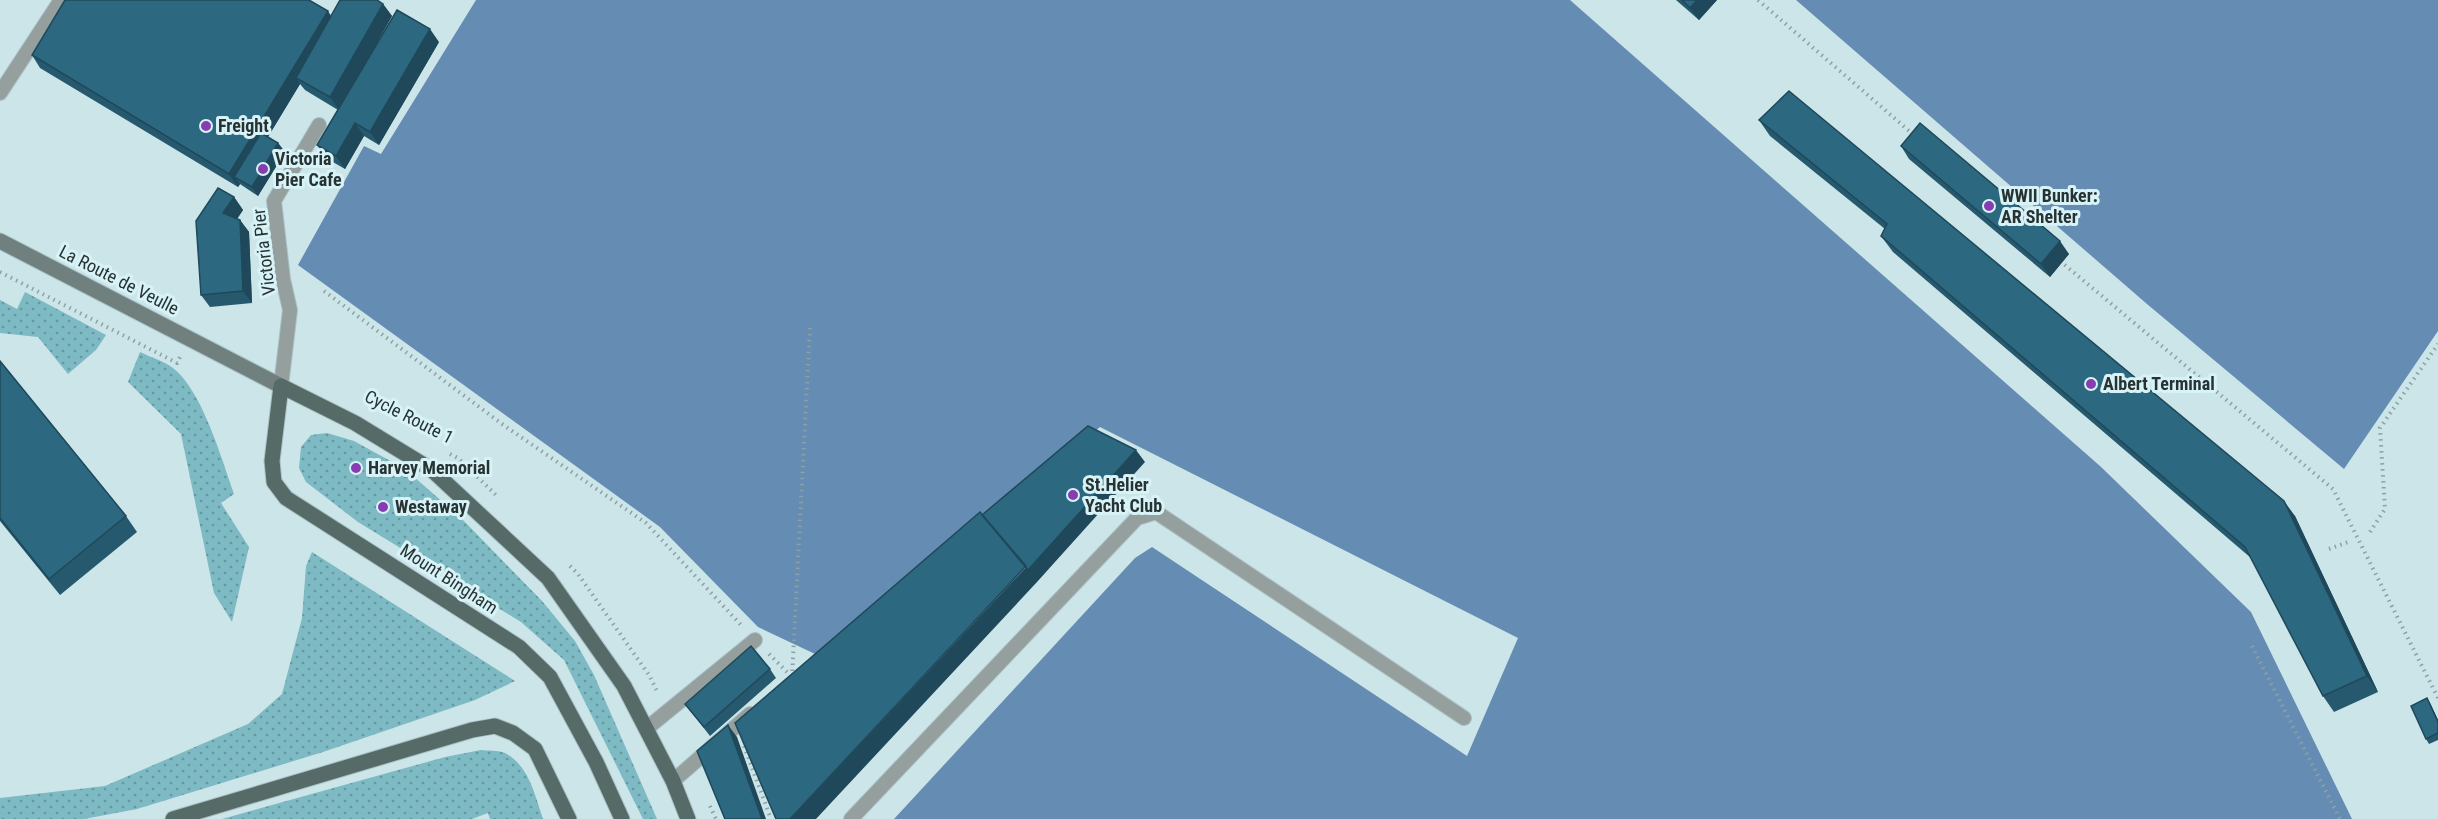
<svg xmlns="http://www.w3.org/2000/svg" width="2438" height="819" viewBox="0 0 2438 819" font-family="'Roboto Condensed',sans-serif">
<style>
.grass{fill:url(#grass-dots)}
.water{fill:#658cb2}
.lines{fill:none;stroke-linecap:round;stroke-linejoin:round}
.lane-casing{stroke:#aac1c5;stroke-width:16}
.secondary-casing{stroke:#aac1c5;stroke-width:17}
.primary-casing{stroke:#aac1c5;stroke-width:17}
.path{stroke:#8da1a4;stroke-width:4;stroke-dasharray:1.5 4.5;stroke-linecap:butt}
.lane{stroke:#949f9e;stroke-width:14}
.secondary{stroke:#70807e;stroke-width:15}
.primary{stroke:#566a67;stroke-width:15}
.wall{fill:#26596e}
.shaded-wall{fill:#1f495a}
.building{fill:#2c6880;stroke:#1f495a;stroke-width:1.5}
.poi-dot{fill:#853daf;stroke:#d8f3f7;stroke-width:2}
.labels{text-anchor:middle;stroke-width:6;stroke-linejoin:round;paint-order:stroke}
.poi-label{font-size:18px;font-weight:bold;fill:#273233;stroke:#d8f3f7;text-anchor:start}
.street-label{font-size:18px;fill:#273233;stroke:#d8f3f7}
</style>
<defs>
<pattern id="grass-dots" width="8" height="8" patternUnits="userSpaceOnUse" patternTransform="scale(1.5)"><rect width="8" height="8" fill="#7dbac3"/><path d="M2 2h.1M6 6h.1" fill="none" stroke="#66989f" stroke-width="1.8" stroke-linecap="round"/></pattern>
</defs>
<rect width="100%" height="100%" fill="#cbe5e9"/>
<path class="grass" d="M 25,292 L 106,335 L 96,350 L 68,374 L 38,337 L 0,333 L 0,300 L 17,309 Z
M 140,352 C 150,357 164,361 173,368 C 202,390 222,460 234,494 L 221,503 L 249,547 L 232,622 L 214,593 L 181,434 L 128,382 Z
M 327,433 L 354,441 L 405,469 L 462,519 L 542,601 L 575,641 L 594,675 L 657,819 L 643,819 L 564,660 L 521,622 L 358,522 L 306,482 L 299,468 L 301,447 L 311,435 Z
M 312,552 L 515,681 L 475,700 L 323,752 L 137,809 L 84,819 L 0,819 L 0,798 L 105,786 L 248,724 L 282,694 L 302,618 L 306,566 Z
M 481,750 C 488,751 498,750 505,753 C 529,765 535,796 543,819 L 490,819 L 488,813 L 472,819 L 222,819 L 445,757 Z"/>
<path class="water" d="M 476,0 L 1570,0 L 2100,466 L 2251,612 L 2352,819 L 894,819 L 1135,558 L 1152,547 L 1467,756 L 1518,638 L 1100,427 L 830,661 L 758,627 L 660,527 L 298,265 L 364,146 L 381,154 Z
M 1796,0 L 2438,0 L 2438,331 L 2344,469 L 2147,304 Z"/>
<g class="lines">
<g class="lane-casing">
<path id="lane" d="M 0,93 L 61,0
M 281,386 L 290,310 L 283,279 L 274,201 L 319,125
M 646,729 L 755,640
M 673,781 L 750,714
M 851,819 L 1137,518 L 1156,512 L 1464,718"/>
</g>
<g class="secondary-casing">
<path id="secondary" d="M 0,241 L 281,386"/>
</g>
<g class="primary-casing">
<path id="primary" d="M 173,819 L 472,730 L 495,726 L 513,733 L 535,749 L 569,819
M 622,819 L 596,762 L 550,677 L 519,647 L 286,498 L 274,482 L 272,461 L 281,386 L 355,423 L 432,470 L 548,578 L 624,686 L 673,781 L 688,819"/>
</g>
<path class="path" d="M 1758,0 L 1915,136
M 2060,261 L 2333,489 L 2438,698
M 0,272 L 177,363 L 180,357
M 324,291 L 502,424 L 646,523 L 741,625
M 450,454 L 458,458 L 498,497
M 2370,532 L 2385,509 L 2380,428 L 2438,344
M 2329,549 L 2348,542
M 570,566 L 578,574 L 649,675 L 658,693
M 2252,646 L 2340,819
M 769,654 L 792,677
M 792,677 L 810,327
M 744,746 L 771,819
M 710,806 L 716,819"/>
<use href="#lane" class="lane"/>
<use href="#secondary" class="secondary"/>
<use href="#primary" class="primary"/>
</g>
<path class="wall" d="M 1676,0 L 1717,0 L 1699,20 Z
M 383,4 L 392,16 L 365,65 L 439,42 L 379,145 L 364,136 L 345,169 L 326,158 L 317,145 L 338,110 L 305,90 L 300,84 L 268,137 L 278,143 L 285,152 L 258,196 L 240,184 L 238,187 L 40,68 L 32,55 L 331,16 Z
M 1759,120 L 2295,516 L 2378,692 L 2334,712 L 2323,696 L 2251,558 L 1893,252 L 1881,236 L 1885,229 L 1770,136 Z
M 1901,146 L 2069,254 L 2050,277 L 1909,159 Z
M 234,197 L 243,210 L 237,219 L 240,220 L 249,232 L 252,303 L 210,307 L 201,295 Z
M 0,361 L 126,516 L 137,532 L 60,595 L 0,521 Z
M 770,669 L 776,678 L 710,736 L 685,704 Z
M 2427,698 L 2430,703 L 2438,720 L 2438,740 L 2429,744 L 2426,739 Z"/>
<path class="shaded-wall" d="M 1697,0 L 1717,0 L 1699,20 L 1690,8 Z
M 383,4 L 392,16 L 339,110 L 330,97 Z
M 328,11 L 336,24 L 296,78 L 300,84 L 241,181 L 234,177 L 240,184 L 238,187 L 229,174 Z
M 430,29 L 439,42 L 379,145 L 370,132 Z
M 355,123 L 364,136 L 345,169 L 336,156 Z
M 278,143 L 285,152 L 258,196 L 252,187 Z
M 234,197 L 243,210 L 232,226 L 223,213 Z
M 240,220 L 249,232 L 252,303 L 243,291 Z
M 2060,241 L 2069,254 L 2050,277 L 2041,264 Z
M 1136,450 L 1145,462 L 1037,582 L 816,819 L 790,819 Z
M 2284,501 L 2295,516 L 2378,692 L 2367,676 Z
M 2427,698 L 2430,703 L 2438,720 L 2438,722 Z
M 728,725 L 737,737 L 766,819 L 762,819 Z"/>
<path class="building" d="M 65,0 L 309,0 L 328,11 L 229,174 L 32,55 Z
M 340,0 L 377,0 L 383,4 L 330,97 L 296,78 Z
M 1682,0 L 1697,0 L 1690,8 Z
M 397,10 L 430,29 L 370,132 L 355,123 L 336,156 L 317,145 Z
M 1789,91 L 2284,501 L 2367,676 L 2323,696 L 2245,547 L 1881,236 L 1887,224 L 1759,120 Z
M 1920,123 L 2060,241 L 2041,264 L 1901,146 Z
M 261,133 L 278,143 L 252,187 L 234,177 Z
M 218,188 L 234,197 L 223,213 L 240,220 L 243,291 L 201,295 L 196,221 Z
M 0,361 L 126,516 L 49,579 L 0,518 Z
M 1088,426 L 1136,450 L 1028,570 L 982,515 Z
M 980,512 L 1026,566 L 790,819 L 776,819 L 735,723 Z
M 751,646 L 770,669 L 704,727 L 685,704 Z
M 2427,698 L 2438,722 L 2438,733 L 2426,739 L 2411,706 Z
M 728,725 L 762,819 L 725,819 L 697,751 Z"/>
<g class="poi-dot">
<circle cx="206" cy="126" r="6"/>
<circle cx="263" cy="169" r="6"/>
<circle cx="1989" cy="206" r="6"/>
<circle cx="2091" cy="384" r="6"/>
<circle cx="356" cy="468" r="6"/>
<circle cx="1073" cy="495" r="6"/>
<circle cx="383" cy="507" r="6"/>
</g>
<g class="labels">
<g class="poi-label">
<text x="218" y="132">Freight</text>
<text x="275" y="165">Victoria<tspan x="275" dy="21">Pier Cafe</tspan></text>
<text x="2001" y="202">WWII Bunker:<tspan x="2001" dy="21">AR Shelter</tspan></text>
<text x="2103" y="390">Albert Terminal</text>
<text x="368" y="474">Harvey Memorial</text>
<text x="1085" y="491">St.Helier<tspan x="1085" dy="21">Yacht Club</tspan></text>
<text x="395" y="513">Westaway</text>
</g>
<g class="street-label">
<text transform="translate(264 252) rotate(-97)" y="6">Victoria Pier</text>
<text transform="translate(119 280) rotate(27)" y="6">La Route de Veulle</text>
<text transform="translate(409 417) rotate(27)" y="6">Cycle Route 1</text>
<text transform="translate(449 579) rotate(33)" y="6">Mount Bingham</text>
</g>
</g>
</svg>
